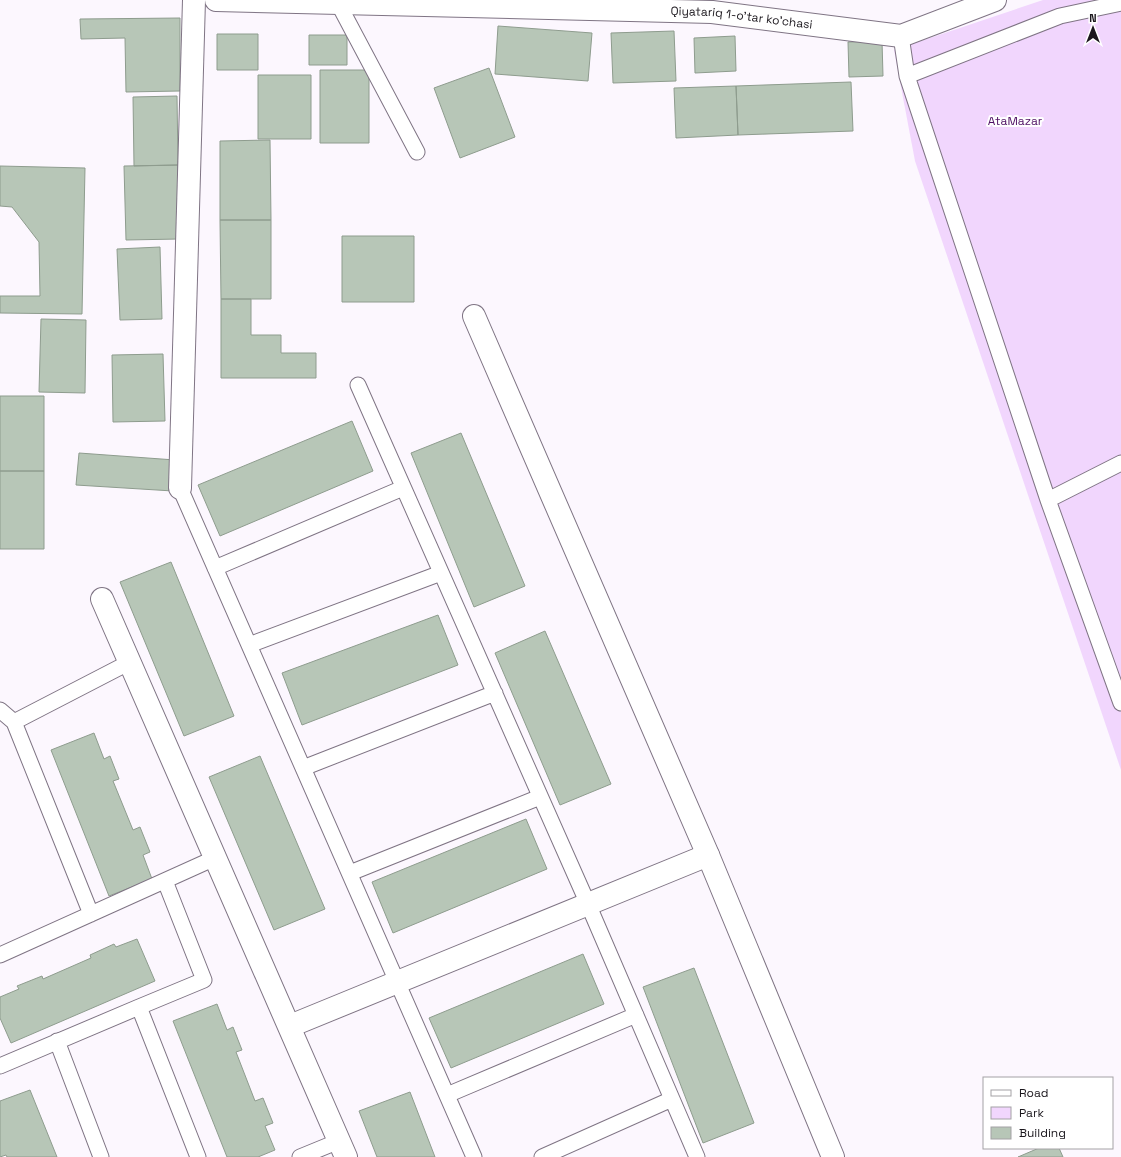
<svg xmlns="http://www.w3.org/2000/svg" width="1121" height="1157" viewBox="0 0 1121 1157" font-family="'Space Grotesk',sans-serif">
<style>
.green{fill:#f1d6fd}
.building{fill:#b7c6b7;stroke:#8e9c8e}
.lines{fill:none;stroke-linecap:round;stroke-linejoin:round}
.service-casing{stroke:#7f7484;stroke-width:17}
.minor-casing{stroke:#7f7484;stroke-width:24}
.service{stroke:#fff;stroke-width:15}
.minor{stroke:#fff;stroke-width:22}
.labels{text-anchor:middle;stroke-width:4;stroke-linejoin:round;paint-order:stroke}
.street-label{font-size:12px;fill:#1b171d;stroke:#fff}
.park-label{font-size:12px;fill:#4d0e62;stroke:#fff}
</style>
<rect width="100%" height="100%" fill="#fcf7fe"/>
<path class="green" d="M 1043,0 L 1121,0 L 1121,770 L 915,161 L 894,50 Z"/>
<path class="building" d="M 180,18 L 180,91 L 126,92 L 125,38 L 81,39 L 80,19 Z
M 498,26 L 592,33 L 588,81 L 495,74 Z
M 674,31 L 676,81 L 613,83 L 611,33 Z
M 217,34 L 258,34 L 258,70 L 217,70 Z
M 309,35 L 347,35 L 347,65 L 309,65 Z
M 735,36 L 736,71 L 695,73 L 694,38 Z
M 882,41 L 883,76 L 849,77 L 848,42 Z
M 489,68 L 515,137 L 460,158 L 434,88 Z
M 320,70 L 369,70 L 369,143 L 320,143 Z
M 258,75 L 311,75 L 311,139 L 258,139 Z
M 851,82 L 853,131 L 738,135 L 736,86 Z
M 736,86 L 738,135 L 676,138 L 674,88 Z
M 177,96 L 178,165 L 134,166 L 133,97 Z
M 270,140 L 271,220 L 220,220 L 220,141 Z
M 178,165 L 179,239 L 126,240 L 124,166 Z
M 0,166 L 85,168 L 82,314 L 0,313 L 0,296 L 40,296 L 39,242 L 12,207 L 0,206 Z
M 220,220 L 271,220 L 271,299 L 221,299 Z
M 342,236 L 414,236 L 414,302 L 342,302 Z
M 160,247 L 162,319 L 120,320 L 117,249 Z
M 221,299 L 251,299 L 251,335 L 281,335 L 281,353 L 316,353 L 316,378 L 221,378 Z
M 41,319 L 86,320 L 85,393 L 39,392 Z
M 163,354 L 165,421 L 113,422 L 112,355 Z
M 0,396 L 44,396 L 44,471 L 0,471 Z
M 352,421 L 373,471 L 220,536 L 198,485 Z
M 461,433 L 525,586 L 474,607 L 411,453 Z
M 79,453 L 175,460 L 173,491 L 76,485 Z
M 0,471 L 44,471 L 44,549 L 0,549 Z
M 171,562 L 234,716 L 184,736 L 120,582 Z
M 438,615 L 458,665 L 302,725 L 282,673 Z
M 545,631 L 611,784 L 560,805 L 495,653 Z
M 94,733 L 104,759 L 110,756 L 119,779 L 113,781 L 133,830 L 140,827 L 150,852 L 143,855 L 152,879 L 109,896 L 51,750 Z
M 260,756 L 325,909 L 274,930 L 209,777 Z
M 526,819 L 547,869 L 393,933 L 372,882 Z
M 137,939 L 155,981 L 11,1043 L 0,1018 L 0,997 L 19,989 L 17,986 L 42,976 L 43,979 L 91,958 L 90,955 L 114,944 L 116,947 Z
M 583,954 L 604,1004 L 451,1068 L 429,1018 Z
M 694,968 L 754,1123 L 703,1143 L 643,987 Z
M 217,1004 L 227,1030 L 233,1027 L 242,1050 L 236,1052 L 255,1101 L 263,1098 L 273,1123 L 265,1126 L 275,1150 L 258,1157 L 227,1157 L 173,1021 Z
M 30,1090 L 57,1157 L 7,1157 L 6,1155 L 0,1157 L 0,1101 Z
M 410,1092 L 435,1157 L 377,1157 L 359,1111 Z
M 1039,1148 L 1059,1148 L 1063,1157 L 1018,1157 Z"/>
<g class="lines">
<g class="service-casing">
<path id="service" d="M 338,3 L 417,152
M 901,36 L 907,76 L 1048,500 L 1121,703
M 907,76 L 1060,16 L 1121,3
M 358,385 L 588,904 L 697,1157
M 180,488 L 474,1157
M 1048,500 L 1121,463
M 215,568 L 403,488
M 249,645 L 441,573
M 0,710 L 14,722
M 303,768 L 495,693
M 350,873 L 540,797
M 91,914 L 14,722 L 130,662
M 0,955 L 215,858
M 139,1007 L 204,980 L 165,881
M 57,1041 L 101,1157
M 0,1066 L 139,1007 L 198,1157
M 447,1095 L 636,1015
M 300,1157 L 339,1141
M 542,1157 L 672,1099"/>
</g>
<g class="minor-casing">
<g id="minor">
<path id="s1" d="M 216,0 L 712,12 L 901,36 L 995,0"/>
<path d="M 474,316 L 708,855 L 833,1157"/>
<path d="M 180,488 L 194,0"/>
<path d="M 102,599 L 346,1157"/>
<path d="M 290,1026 L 708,855"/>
</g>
</g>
<use href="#service" class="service"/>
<use href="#minor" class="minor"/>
</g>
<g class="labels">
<g class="street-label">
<text dy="4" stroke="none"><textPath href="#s1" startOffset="526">Qiyatariq 1-o'tar ko'chasi</textPath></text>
</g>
<g class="park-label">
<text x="1015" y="125">AtaMazar</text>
</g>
</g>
<rect x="983" y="1077" width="130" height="72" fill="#ffffff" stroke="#a4a2a5"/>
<rect x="991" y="1090" width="20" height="6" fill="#ffffff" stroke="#a4a2a5"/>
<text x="1019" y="1097" font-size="12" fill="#1b171d">Road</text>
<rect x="991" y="1107" width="20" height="12" fill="#f1d6fd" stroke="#a4a2a5"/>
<text x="1019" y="1117" font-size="12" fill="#1b171d">Park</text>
<rect x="991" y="1127" width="20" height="12" fill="#b7c6b7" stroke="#a4a2a5"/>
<text x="1019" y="1137" font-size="12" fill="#1b171d">Building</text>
<g transform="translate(1093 28)" stroke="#ffffff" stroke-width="3" paint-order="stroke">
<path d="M0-3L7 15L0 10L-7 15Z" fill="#1b171d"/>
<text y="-6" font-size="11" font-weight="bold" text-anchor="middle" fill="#1b171d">N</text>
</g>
</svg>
